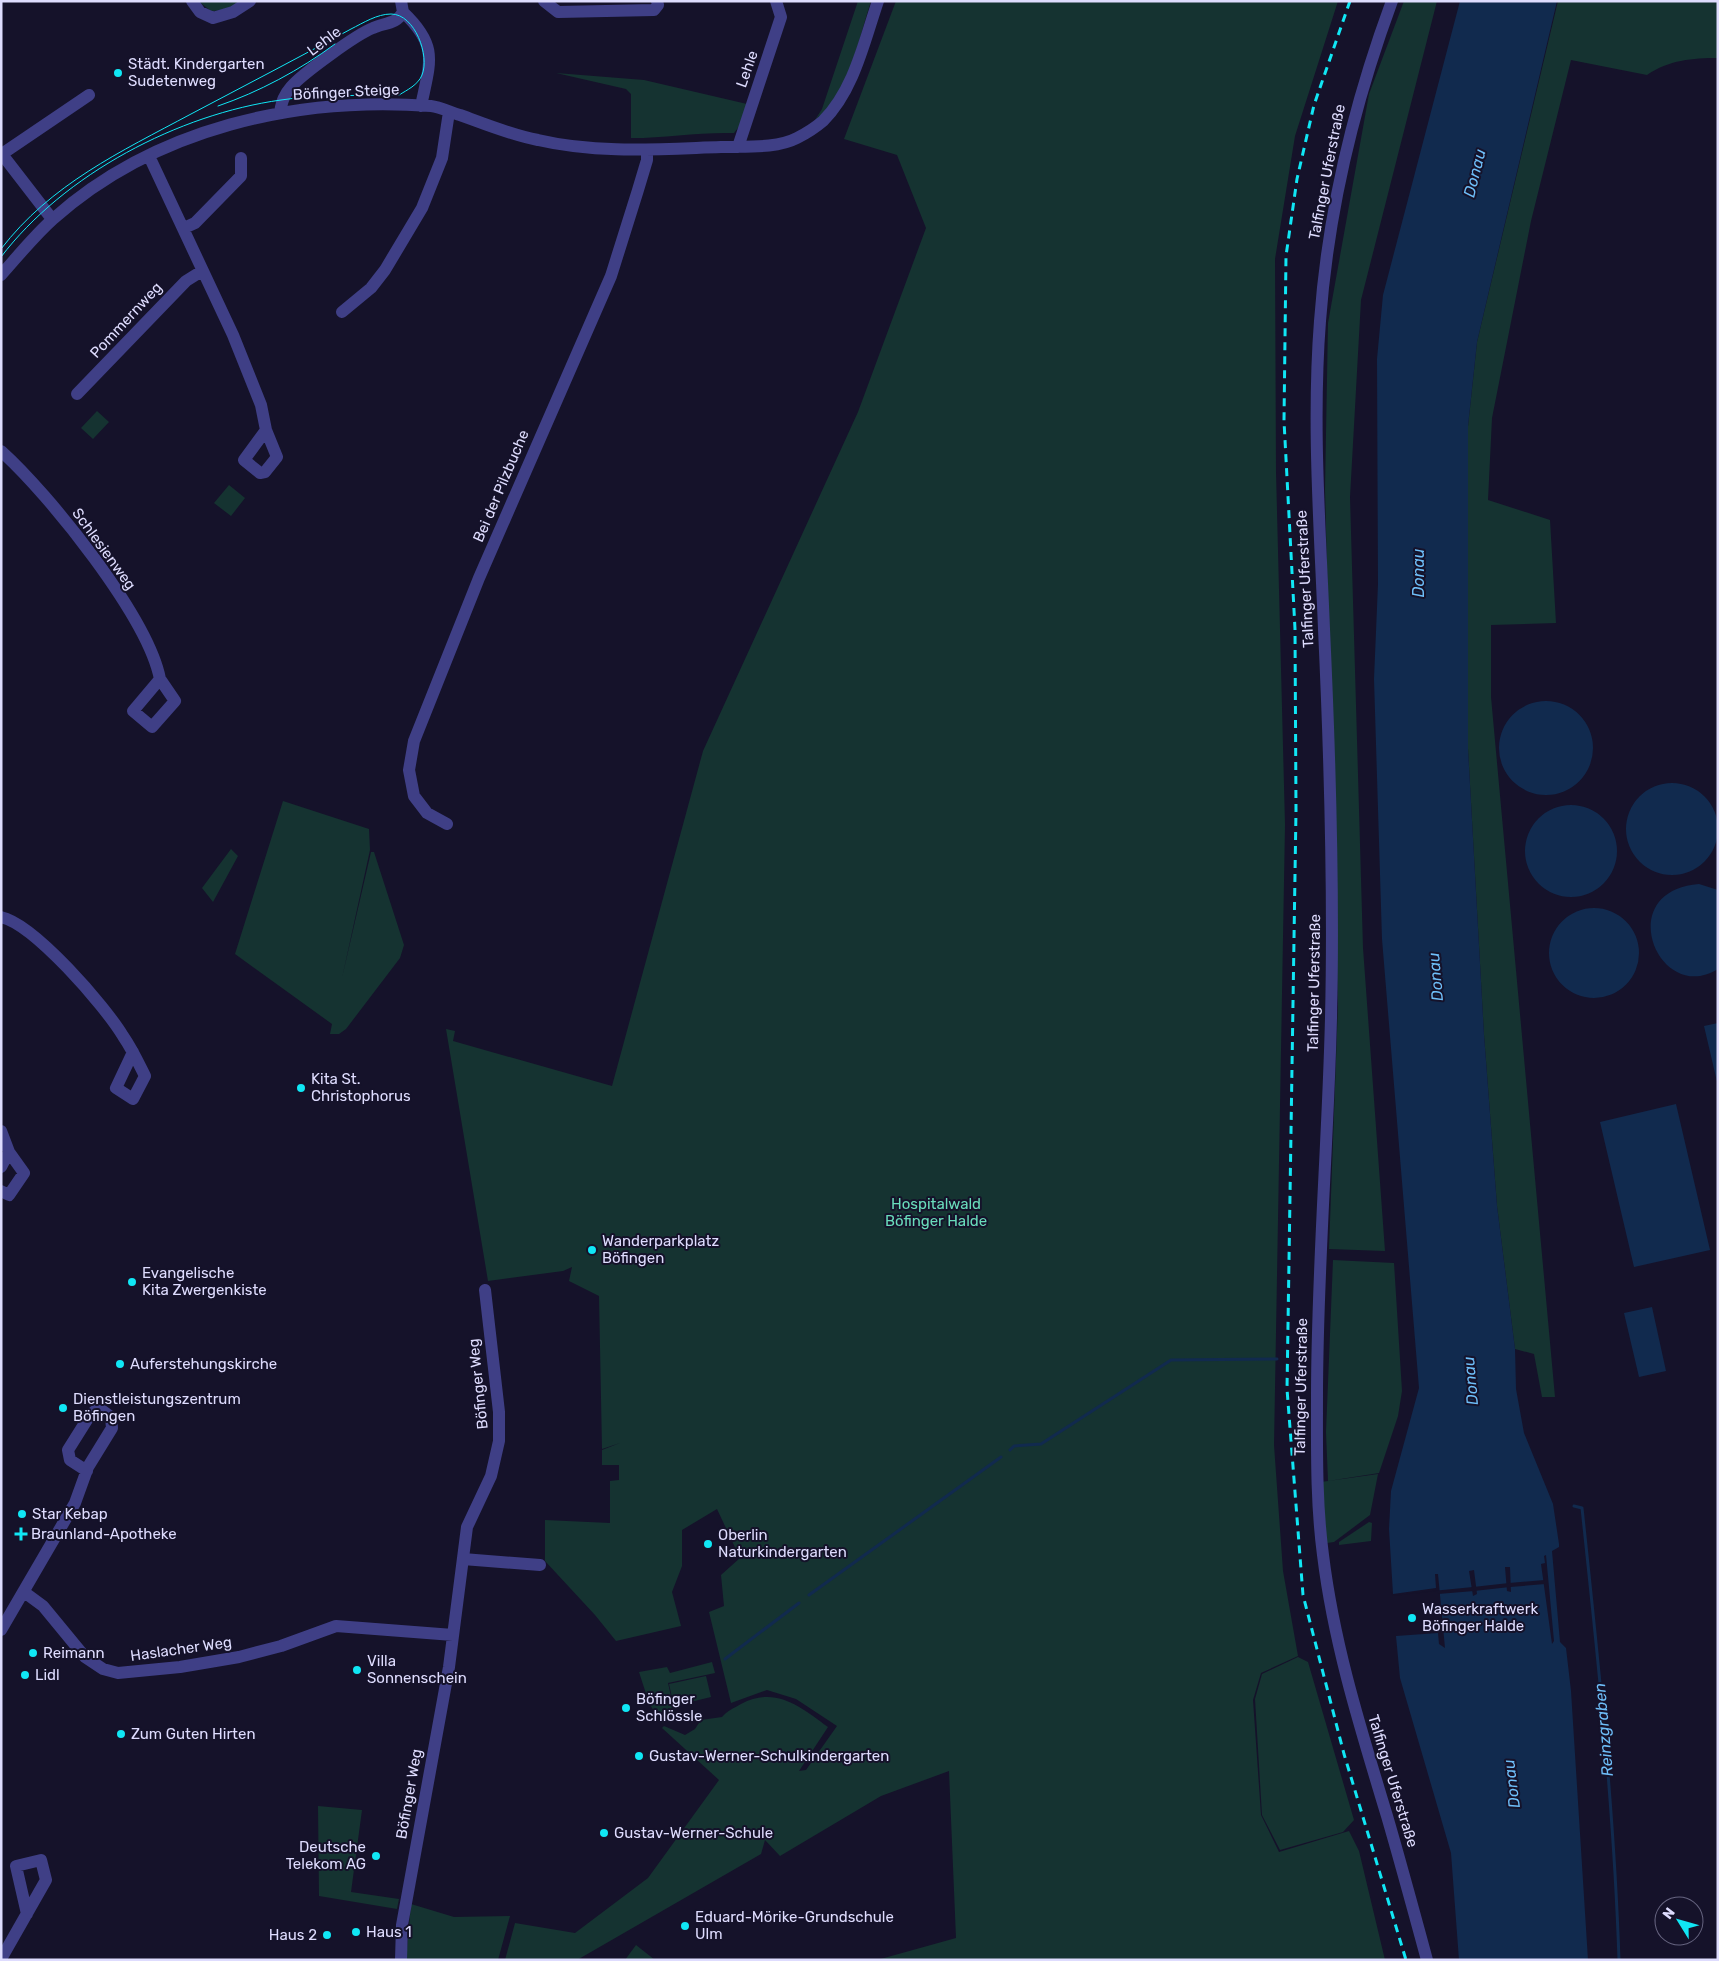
<svg xmlns="http://www.w3.org/2000/svg" width="1719" height="1961" viewBox="0 0 1719 1961" font-family="Rubik,sans-serif">
<style>
.green{fill:#153331}
.water{fill:#112a4e;fill-rule:evenodd}
.pier{fill:#15122a}
.lines{fill:none;stroke-linecap:round;stroke-linejoin:round}
.stream{stroke:#112a4e;stroke-width:3}
.minor{stroke:#3f3f86;stroke-width:12}
.tram{stroke:#10e7f5;stroke-width:1}
.rail{stroke:#10e7f5;stroke-width:3;stroke-dasharray:8 6;stroke-linecap:butt}
.poi-dot{fill:#10e7f5;stroke:#15122a;stroke-width:2}
.labels{text-anchor:middle;stroke-width:4;stroke-linejoin:round;paint-order:stroke}
.street-label{font-size:15px;fill:#dedcfe;stroke:#15122a}
.poi-label{font-size:15px;fill:#dedcfe;stroke:#15122a;text-anchor:start}
.park-label{font-size:15px;fill:#69dcbb;stroke:#15122a}
.water-label{font-size:16px;font-style:italic;fill:#6ebef9;stroke:#15122a}
</style>
<rect width="100%" height="100%" fill="#15122a"/>
<path class="green" d="M 198,1 L 241,1 L 226,10 L 211,11 Z
M 858,1 L 871,1 C 858,41 849,93 815,120 L 822,109 Z
M 896,1 L 1338,1 L 1295,136 L 1275,259 L 1276,472 L 1285,825 L 1274,1445 L 1283,1571 L 1298,1656 L 1261,1673 L 1253,1700 L 1261,1815 L 1279,1852 L 1349,1831 L 1359,1851 L 1385,1960 L 877,1960 L 956,1938 L 949,1771 L 881,1796 L 780,1856 L 765,1840 L 761,1854 L 577,1960 L 505,1960 L 515,1923 L 575,1933 L 648,1878 L 719,1780 L 662,1728 L 664,1726 L 685,1735 L 695,1729 L 701,1720 L 722,1717 C 727,1711 734,1708 741,1704 C 776,1686 799,1706 828,1727 L 799,1771 L 806,1770 L 837,1726 L 796,1699 L 767,1690 L 731,1703 L 709,1612 L 724,1606 L 721,1575 L 740,1558 L 717,1509 L 682,1530 L 682,1566 L 672,1592 L 681,1626 L 616,1641 L 595,1615 L 545,1561 L 545,1520 L 610,1523 L 610,1481 L 619,1480 L 619,1465 L 602,1465 L 602,1450 L 620,1443 L 602,1449 L 599,1296 L 569,1281 L 572,1267 L 563,1271 L 488,1281 L 446,1029 L 455,1031 L 453,1041 L 612,1086 L 703,751 L 858,412 L 926,228 L 897,155 L 844,139 Z
M 1404,1 L 1437,1 L 1361,300 L 1350,497 L 1363,948 L 1385,1251 L 1329,1249 L 1338,1006 L 1325,489 L 1328,323 L 1369,94 Z
M 1558,1 L 1718,1 L 1718,58 C 1692,58 1669,60 1647,75 L 1571,60 L 1531,221 L 1492,418 L 1488,500 L 1550,520 L 1556,623 L 1491,625 L 1491,697 L 1555,1397 L 1542,1397 L 1534,1354 L 1515,1349 L 1497,1206 L 1484,1035 L 1468,749 L 1468,426 L 1477,342 Z
M 556,73 L 644,80 L 747,104 L 741,124 L 734,133 C 699,132 666,138 631,138 L 631,94 L 626,89 Z
M 97,411 L 109,422 L 93,439 L 81,428 Z
M 229,485 L 245,498 L 231,516 L 214,503 Z
M 283,801 L 369,829 L 370,850 L 342,978 L 371,852 L 374,852 L 404,945 L 400,958 L 346,1029 L 339,1034 L 330,1034 L 332,1024 L 235,954 Z
M 231,849 L 238,856 L 213,902 L 202,888 Z
M 1333,1260 L 1394,1263 L 1402,1391 L 1398,1416 L 1379,1473 L 1328,1481 L 1326,1432 Z
M 1378,1474 L 1370,1515 L 1334,1542 L 1327,1543 L 1321,1482 Z
M 1369,1522 L 1372,1523 L 1371,1541 L 1339,1545 L 1339,1542 Z
M 1298,1657 L 1308,1662 L 1354,1820 L 1343,1832 L 1280,1850 L 1262,1815 L 1255,1699 L 1262,1674 Z
M 712,1662 L 715,1673 L 668,1683 L 676,1719 L 661,1723 L 649,1703 L 639,1672 L 667,1667 L 670,1673 Z
M 706,1676 L 711,1697 L 674,1706 L 669,1684 Z
M 318,1806 L 362,1810 L 351,1892 L 399,1899 L 397,1909 L 319,1896 Z
M 411,1904 L 454,1917 L 510,1916 L 498,1960 L 406,1960 Z
M 636,1945 L 655,1960 L 625,1960 Z"/>
<path class="water" d="M 1460,1 L 1557,1 L 1477,342 L 1468,426 L 1468,749 L 1484,1035 L 1497,1206 L 1515,1349 L 1516,1389 L 1524,1433 L 1553,1504 L 1559,1544 L 1559,1547 L 1552,1551 L 1560,1642 L 1566,1648 L 1571,1691 L 1588,1960 L 1459,1960 L 1451,1853 L 1400,1678 L 1396,1636 L 1438,1633 L 1439,1644 L 1445,1648 L 1438,1574 L 1435,1574 L 1436,1588 L 1393,1594 L 1389,1529 L 1391,1491 L 1419,1388 L 1382,939 L 1374,679 L 1378,584 L 1377,359 L 1383,295 ZM 1546,1555 L 1554,1641 L 1552,1644 L 1541,1564 L 1545,1563 L 1544,1556 ZM 1505,1567 L 1510,1567 L 1511,1592 L 1507,1591 ZM 1474,1570 L 1477,1594 L 1473,1596 L 1469,1571 Z
M1499 748a47 47 0 1 1 94 0a47 47 0 1 1-94 0Z
M1626 829a46 46 0 1 1 92 0a46 46 0 1 1-92 0Z
M1525 851a46 46 0 1 1 92 0a46 46 0 1 1-92 0Z
M 1699,884 L 1718,890 L 1718,969 C 1659,1006 1611,891 1699,884 Z
M1549 953a45 45 0 1 1 90 0a45 45 0 1 1-90 0Z
M 1718,1023 L 1718,1086 L 1704,1026 Z
M 1676,1104 L 1710,1250 L 1634,1267 L 1600,1122 Z
M 1652,1307 L 1666,1371 L 1639,1377 L 1624,1313 Z"/>
<path class="pier" d="M 1545,1580 L 1545,1584 L 1510,1587 L 1509,1583 Z
M 1509,1583 L 1510,1587 L 1474,1591 L 1473,1587 Z
M 1473,1587 L 1474,1591 L 1438,1594 L 1437,1591 L 1393,1596 L 1390,1591 L 1392,1595 Z"/>
<g class="lines">
<path class="stream" d="M 1010,1450 L 1014,1446 L 1041,1444 L 1171,1360 L 1277,1359
M 1574,1506 L 1582,1508 C 1598,1658 1614,1809 1619,1960
M 809,1595 L 1001,1457
M 725,1659 L 799,1603"/>
<path class="minor" d="M 192,1 L 200,12 L 213,18 L 233,12 L 250,1
M 401,1 L 403,12 C 439,46 430,62 421,106
M 544,1 L 558,12 L 654,10 L 658,5 L 657,1
M 1392,1 C 1354,104 1328,211 1320,321 C 1312,424 1320,527 1324,629 C 1330,758 1334,889 1331,1018 C 1328,1144 1317,1270 1317,1396 C 1317,1449 1316,1502 1323,1555 C 1334,1645 1361,1730 1387,1816 C 1401,1864 1414,1912 1427,1960
M 280,112 C 282,101 284,95 291,87 C 302,74 357,34 373,28 C 384,23 397,24 403,12
M 738,147 L 781,17 L 776,1
M 1,153 L 52,219
M 2,154 L 89,95
M 149,156 L 233,335 L 261,405 L 266,430 L 244,460 L 260,473 L 265,472 L 277,457 L 266,430
M 184,228 L 195,223 L 241,176 L 241,158
M 1,275 C 18,256 34,236 53,219 C 155,128 297,96 431,106 C 440,107 450,112 460,115 C 485,124 511,135 538,140 C 598,154 660,149 721,147 C 745,146 776,149 797,138 C 805,134 816,127 823,121 C 854,90 864,42 878,1
M 342,312 L 371,288 L 385,270 L 422,208 L 442,158 L 449,112
M 77,394 L 186,281 L 202,271
M 1,451 C 49,494 148,617 160,679 L 133,711 L 152,727 L 175,701 L 160,679
M 447,824 L 427,813 L 414,796 L 409,770 L 414,741 L 479,578 L 611,276 L 638,190 L 647,160 L 647,150
M 1,917 C 34,924 105,1006 123,1036 C 132,1049 138,1062 145,1076 L 133,1099 L 116,1088 L 133,1052
M 1,1131 L 9,1152 L 24,1173 L 9,1195 L 1,1191
M 1,1167 L 9,1152
M 463,1559 L 540,1565
M 24,1592 L 43,1606 L 85,1657 L 103,1669 L 118,1673 L 180,1667 L 239,1657 L 281,1646 L 336,1626 L 453,1635
M 1,1630 L 75,1503 L 88,1467 L 112,1428 L 111,1417 L 103,1411 L 95,1411 L 90,1415 L 68,1450 L 70,1460 L 87,1471
M 1,1959 L 46,1880 L 41,1860 L 16,1866 L 27,1914
M 401,1960 L 402,1925 L 449,1667 L 467,1527 L 491,1476 L 499,1441 L 499,1412 L 485,1290"/>
<path class="tram" d="M 218,106 C 259,92 300,70 335,44
M 1,249 C 51,184 120,152 191,114 C 244,86 298,58 351,29 C 363,23 377,14 391,14 C 415,14 430,56 422,75 C 418,85 407,90 399,95 C 360,96 319,94 281,100 C 179,114 64,174 1,257"/>
<path class="rail" d="M 1350,1 L 1314,105 L 1297,179 L 1286,256 L 1284,421 L 1295,629 L 1296,810 L 1287,1389 L 1303,1595 L 1344,1754 L 1406,1960"/>
</g>
<g class="poi-dot">
<circle cx="118" cy="73" r="5"/>
<circle cx="301" cy="1088" r="5"/>
<circle cx="592" cy="1250" r="5"/>
<circle cx="132" cy="1282" r="5"/>
<circle cx="120" cy="1364" r="5"/>
<circle cx="63" cy="1408" r="5"/>
<circle cx="22" cy="1514" r="5"/>
<path d="M18.5 1526.5h5v5h5v5h-5v5h-5v-5h-5v-5h5z"/>
<circle cx="708" cy="1544" r="5"/>
<circle cx="1412" cy="1618" r="5"/>
<circle cx="33" cy="1653" r="5"/>
<circle cx="357" cy="1670" r="5"/>
<circle cx="25" cy="1675" r="5"/>
<circle cx="626" cy="1708" r="5"/>
<circle cx="121" cy="1734" r="5"/>
<circle cx="639" cy="1756" r="5"/>
<circle cx="604" cy="1833" r="5"/>
<circle cx="376" cy="1856" r="5"/>
<circle cx="685" cy="1926" r="5"/>
<circle cx="356" cy="1932" r="5"/>
<circle cx="327" cy="1935" r="5"/>
</g>
<g class="labels">
<g class="street-label">
<text transform="translate(324 41) rotate(-37)" y="5">Lehle</text>
<text transform="translate(747 69) rotate(-71)" y="5">Lehle</text>
<text transform="translate(346 92) rotate(-3)" y="5">Böfinger Steige</text>
<text transform="translate(1327 172) rotate(-79)" y="5">Talfinger Uferstraße</text>
<text transform="translate(126 320) rotate(-47)" y="5">Pommernweg</text>
<text transform="translate(501 486) rotate(-67)" y="5">Bei der Pilzbuche</text>
<text transform="translate(104 549) rotate(54)" y="5">Schlesienweg</text>
<text transform="translate(1305 579) rotate(-93)" y="5">Talfinger Uferstraße</text>
<text transform="translate(1314 983) rotate(-89)" y="5">Talfinger Uferstraße</text>
<text transform="translate(478 1384) rotate(-96)" y="5">Böfinger Weg</text>
<text transform="translate(1301 1387) rotate(-89)" y="5">Talfinger Uferstraße</text>
<text transform="translate(181 1649) rotate(-8)" y="5">Haslacher Weg</text>
<text transform="translate(1393 1781) rotate(73)" y="5">Talfinger Uferstraße</text>
<text transform="translate(409 1794) rotate(-80)" y="5">Böfinger Weg</text>
</g>
<g class="poi-label">
<text x="128" y="69">Städt. Kindergarten<tspan x="128" dy="17">Sudetenweg</tspan></text>
<text x="311" y="1084">Kita St.<tspan x="311" dy="17">Christophorus</tspan></text>
<text x="602" y="1246">Wanderparkplatz<tspan x="602" dy="17">Böfingen</tspan></text>
<text x="142" y="1278">Evangelische<tspan x="142" dy="17">Kita Zwergenkiste</tspan></text>
<text x="130" y="1369">Auferstehungskirche</text>
<text x="73" y="1404">Dienstleistungszentrum<tspan x="73" dy="17">Böfingen</tspan></text>
<text x="32" y="1519">Star Kebap</text>
<text x="31" y="1539">Braunland-Apotheke</text>
<text x="718" y="1540">Oberlin<tspan x="718" dy="17">Naturkindergarten</tspan></text>
<text x="1422" y="1614">Wasserkraftwerk<tspan x="1422" dy="17">Böfinger Halde</tspan></text>
<text x="43" y="1658">Reimann</text>
<text x="367" y="1666">Villa<tspan x="367" dy="17">Sonnenschein</tspan></text>
<text x="35" y="1680">Lidl</text>
<text x="636" y="1704">Böfinger<tspan x="636" dy="17">Schlössle</tspan></text>
<text x="131" y="1739">Zum Guten Hirten</text>
<text x="649" y="1761">Gustav-Werner-Schulkindergarten</text>
<text x="614" y="1838">Gustav-Werner-Schule</text>
<text x="366" y="1852" text-anchor="end">Deutsche<tspan x="366" dy="17">Telekom AG</tspan></text>
<text x="695" y="1922">Eduard-Mörike-Grundschule<tspan x="695" dy="17">Ulm</tspan></text>
<text x="366" y="1937">Haus 1</text>
<text x="317" y="1940" text-anchor="end">Haus 2</text>
</g>
<g class="park-label">
<text x="936" y="1209">Hospitalwald<tspan x="936" dy="17">Böfinger Halde</tspan></text>
</g>
<g class="water-label">
<text transform="translate(1474 173) rotate(-76)" y="6">Donau</text>
<text transform="translate(1418 573) rotate(-90)" y="6">Donau</text>
<text transform="translate(1435 977) rotate(-95)" y="6">Donau</text>
<text transform="translate(1470 1381) rotate(-95)" y="6">Donau</text>
<text transform="translate(1603 1730) rotate(-95)" y="6">Reinzgraben</text>
<text transform="translate(1511 1784) rotate(-97)" y="6">Donau</text>
</g>
</g>
<rect width="1719" height="1961" fill="none" stroke="#dedcfe" stroke-width="5"/>
<g transform="translate(1679 1921) rotate(307)"><circle r="24" fill="#15122a" stroke="#65637f"/>
<path d="M0-4L9 19L0 12L-9 19Z" fill="#10e7f5"/>
<text y="-8" font-size="14" font-weight="bold" text-anchor="middle" fill="#dedcfe">N</text>
</g>
</svg>
